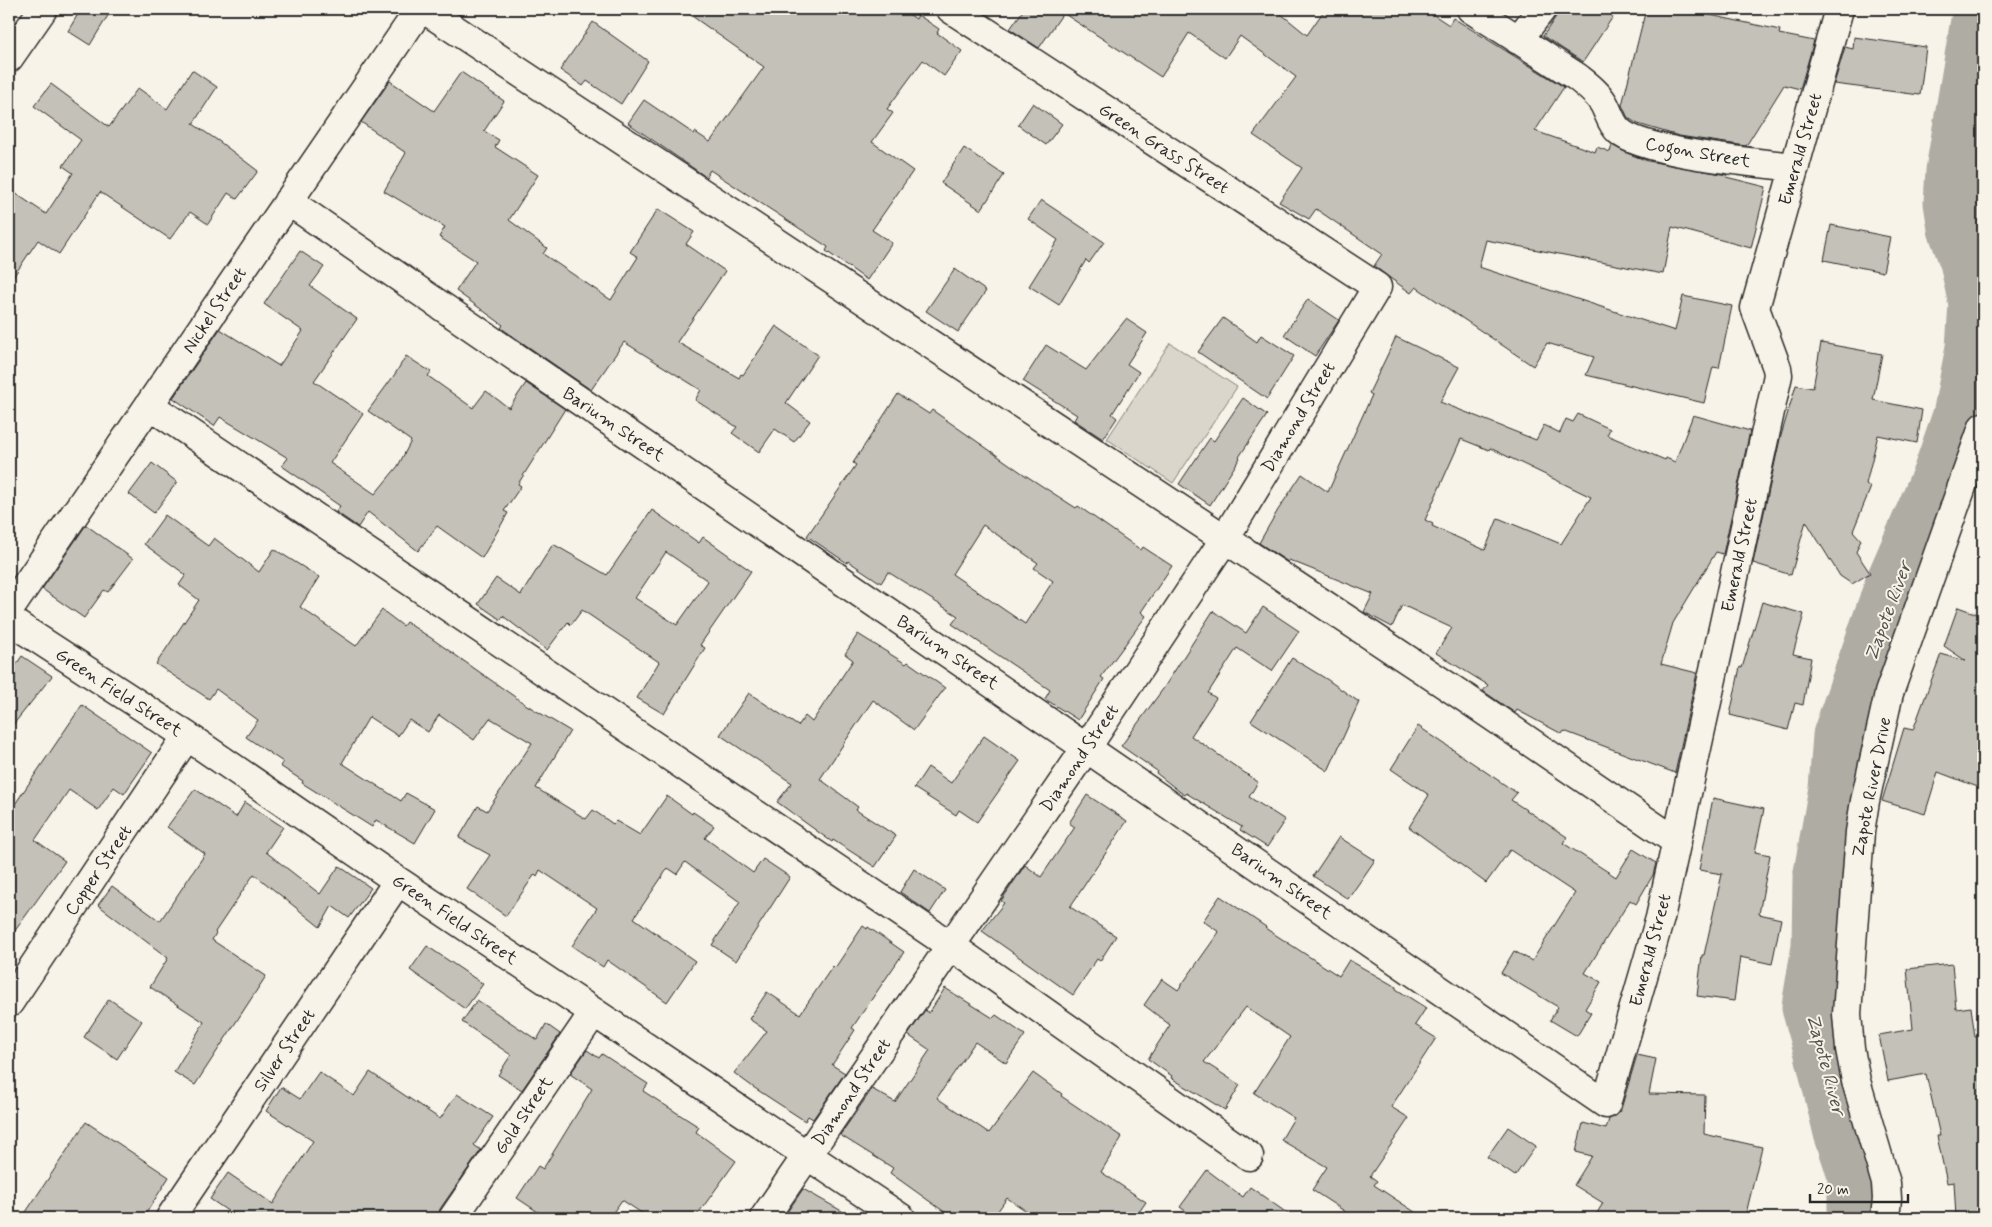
<svg xmlns="http://www.w3.org/2000/svg" width="1992" height="1227" viewBox="0 0 1992 1227" font-family="Mynerve,sans-serif">
<style>
.green{fill:#dad6cc;stroke:#82807c}
.lines{fill:none;stroke-linecap:round;stroke-linejoin:round}
.river{stroke:#afaca4;stroke-width:59}
.building{fill:#c4c1b9;stroke:#2b2b2b;fill-rule:evenodd}
.minor-casing{stroke:#2b2b2b;stroke-width:31}
.major-casing{stroke:#2b2b2b;stroke-width:31}
.minor{stroke:#f7f3e8;stroke-width:28}
.major{stroke:#f7f3e8;stroke-width:28}
.labels{text-anchor:middle;stroke-width:4;stroke-linejoin:round;paint-order:stroke}
.street-label{font-size:18px;fill:#2b2b2b;stroke:#f7f3e8}
.water-label{font-size:19px;font-style:italic;fill:#53524f;stroke:#f7f3e8}
</style>
<rect width="100%" height="100%" fill="#f7f3e8"/>
<filter id="ink" filterUnits="userSpaceOnUse"><feTurbulence type="fractalNoise" baseFrequency=".02" numOctaves="2"/><feDisplacementMap in="SourceGraphic" scale="10" xChannelSelector="R" yChannelSelector="G"/><feConvolveMatrix kernelMatrix="1 2 1 2 8 2 1 2 1" color-interpolation-filters="sRGB"/></filter>
<g filter="url(#ink)">
<path class="green" d="M 1170,343 L 1237,387 L 1173,483 L 1107,439 Z"/>
<g class="lines">
<path class="river" d="M 1857,1218 L 1857,1174 L 1843,1132 L 1823,1049 L 1811,1007 L 1821,947 L 1822,879 L 1838,789 L 1842,736 L 1895,583 L 1941,477 L 1962,416 L 1975,348 L 1978,304 L 1969,261 L 1957,228 L 1953,202 L 1955,171 L 1982,9"/>
</g>
<path class="building" d="M 81,9 L 112,9 L 90,45 L 68,31 Z
M 682,9 L 901,9 L 916,19 L 918,15 L 939,29 L 937,33 L 962,51 L 944,76 L 923,60 L 887,109 L 893,113 L 872,142 L 913,171 L 872,230 L 892,243 L 867,280 L 826,251 L 828,247 L 710,170 L 706,177 L 628,123 L 644,100 L 694,134 L 695,132 L 710,142 L 764,67 Z
M 1024,9 L 1275,9 L 1307,35 L 1325,9 L 1425,9 L 1449,25 L 1453,18 L 1564,87 L 1535,131 L 1595,152 L 1597,147 L 1610,152 L 1612,145 L 1627,153 L 1648,161 L 1727,175 L 1726,177 L 1766,187 L 1751,248 L 1672,227 L 1663,274 L 1486,240 L 1479,267 L 1675,331 L 1683,296 L 1732,306 L 1719,368 L 1713,367 L 1704,403 L 1586,375 L 1594,357 L 1547,343 L 1533,366 L 1416,287 L 1411,293 L 1390,278 L 1374,266 L 1382,254 L 1316,209 L 1309,219 L 1279,202 L 1302,168 L 1253,135 L 1296,77 L 1240,36 L 1225,58 L 1189,33 L 1161,77 L 1063,13 L 1039,48 L 1010,29 Z
M 1561,9 L 1618,9 L 1583,62 L 1543,36 Z
M 1646,9 L 1682,9 L 1780,30 L 1779,34 L 1814,41 L 1800,89 L 1784,85 L 1746,146 L 1679,136 L 1638,124 L 1628,118 L 1622,105 Z
M 593,22 L 648,61 L 621,104 L 587,81 L 583,86 L 560,70 Z
M 1854,37 L 1926,47 L 1920,95 L 1834,84 L 1845,47 L 1853,49 Z
M 192,70 L 217,87 L 193,124 L 220,142 L 258,171 L 237,199 L 228,193 L 208,224 L 190,212 L 170,239 L 100,192 L 59,254 L 38,240 L 9,283 L 9,189 L 46,214 L 73,173 L 63,166 L 81,140 L 34,106 L 51,84 L 109,127 L 138,88 L 167,109 Z
M 461,72 L 504,101 L 484,131 L 499,140 L 495,147 L 538,175 L 509,220 L 547,248 L 543,254 L 611,300 L 638,257 L 630,252 L 658,209 L 694,232 L 686,244 L 725,271 L 677,342 L 739,378 L 741,374 L 743,375 L 776,326 L 818,355 L 786,403 L 810,421 L 794,442 L 775,429 L 759,452 L 732,433 L 737,427 L 695,400 L 701,390 L 624,342 L 591,390 L 501,328 L 503,325 L 456,291 L 476,261 L 439,237 L 445,227 L 384,191 L 406,153 L 361,122 L 390,81 L 434,111 Z
M 1033,103 L 1062,124 L 1046,145 L 1018,125 Z
M 964,148 L 1004,175 L 981,210 L 941,183 Z
M 1041,200 L 1104,242 L 1089,263 L 1086,260 L 1059,305 L 1029,286 L 1058,240 L 1028,219 Z
M 1831,225 L 1890,237 L 1883,272 L 1824,260 Z
M 300,251 L 324,267 L 310,286 L 357,319 L 314,381 L 363,414 L 330,463 L 375,494 L 398,466 L 411,441 L 368,411 L 395,374 L 406,356 L 431,372 L 428,376 L 473,408 L 486,391 L 509,408 L 526,383 L 565,409 L 518,484 L 521,486 L 504,511 L 508,513 L 482,558 L 437,526 L 418,551 L 368,512 L 358,527 L 336,512 L 340,506 L 282,466 L 288,458 L 220,417 L 214,426 L 173,398 L 220,329 L 279,366 L 303,331 L 264,304 Z
M 955,269 L 986,291 L 958,332 L 926,311 Z
M 1308,299 L 1339,320 L 1315,356 L 1284,335 Z
M 1223,318 L 1257,342 L 1261,335 L 1294,356 L 1267,399 L 1198,352 Z
M 1126,319 L 1147,333 L 1127,364 L 1139,372 L 1112,414 L 1117,418 L 1103,439 L 1074,420 L 1077,415 L 1023,381 L 1046,345 L 1086,370 Z
M 1396,337 L 1459,367 L 1440,402 L 1536,440 L 1544,425 L 1560,433 L 1566,419 L 1573,422 L 1578,414 L 1610,429 L 1607,435 L 1665,460 L 1666,458 L 1675,462 L 1693,415 L 1750,431 L 1723,554 L 1716,552 L 1673,623 L 1661,664 L 1697,673 L 1675,773 L 1564,731 L 1562,734 L 1517,710 L 1515,713 L 1483,691 L 1488,685 L 1436,653 L 1452,628 L 1402,605 L 1392,627 L 1364,612 L 1373,594 L 1289,560 L 1288,562 L 1259,543 L 1278,510 L 1302,474 L 1328,492 L 1372,395 L 1369,393 ZM 1461,439 L 1489,450 L 1490,448 L 1591,497 L 1561,544 L 1498,518 L 1485,550 L 1432,526 L 1433,524 L 1425,520 Z
M 1821,343 L 1882,354 L 1873,400 L 1922,410 L 1917,443 L 1878,435 L 1866,484 L 1871,487 L 1853,531 L 1861,540 L 1856,552 L 1870,573 L 1852,584 L 1840,576 L 1806,521 L 1791,575 L 1753,563 L 1780,439 L 1796,385 L 1813,388 Z
M 898,394 L 929,414 L 932,410 L 1025,475 L 1076,508 L 1078,506 L 1141,550 L 1143,547 L 1172,566 L 1141,612 L 1146,616 L 1101,677 L 1104,679 L 1078,720 L 1045,699 L 1050,690 L 952,624 L 958,616 L 888,572 L 881,583 L 848,561 L 847,563 L 807,536 L 856,465 L 853,463 ZM 983,525 L 1038,563 L 1034,568 L 1053,581 L 1025,624 L 952,574 Z
M 1243,398 L 1267,415 L 1239,457 L 1240,458 L 1210,505 L 1179,484 L 1210,438 L 1214,441 Z
M 152,463 L 177,482 L 154,513 L 129,494 Z
M 652,510 L 699,543 L 703,537 L 751,571 L 700,645 L 705,648 L 664,714 L 637,698 L 659,662 L 582,610 L 571,625 L 568,622 L 547,650 L 503,616 L 501,620 L 478,604 L 496,578 L 521,595 L 553,544 L 607,575 ZM 666,552 L 708,581 L 677,625 L 635,598 Z
M 165,515 L 208,546 L 214,538 L 259,572 L 274,549 L 319,577 L 300,607 L 356,646 L 382,610 L 403,626 L 406,622 L 431,638 L 525,704 L 570,731 L 536,788 L 586,819 L 593,810 L 613,824 L 616,821 L 640,835 L 667,796 L 692,814 L 693,812 L 714,826 L 705,838 L 753,873 L 763,859 L 790,877 L 736,961 L 712,945 L 740,902 L 685,862 L 677,874 L 668,868 L 634,918 L 695,961 L 667,1002 L 607,960 L 603,967 L 572,946 L 597,908 L 540,870 L 537,876 L 535,874 L 506,916 L 467,889 L 490,855 L 459,838 L 478,806 L 487,811 L 532,743 L 490,718 L 474,740 L 439,715 L 428,732 L 409,720 L 398,736 L 369,717 L 342,763 L 401,801 L 406,793 L 435,809 L 415,843 L 376,820 L 372,827 L 302,783 L 303,781 L 280,766 L 283,762 L 246,737 L 258,720 L 216,689 L 209,699 L 156,664 L 199,600 L 179,585 L 186,575 L 144,544 Z
M 86,525 L 133,559 L 108,592 L 104,590 L 84,618 L 42,589 Z
M 1762,602 L 1804,614 L 1793,654 L 1811,658 L 1803,705 L 1795,703 L 1788,730 L 1730,715 L 1740,667 L 1742,668 Z
M 1263,607 L 1299,631 L 1272,671 L 1237,648 L 1208,693 L 1216,698 L 1191,736 L 1258,782 L 1249,797 L 1285,820 L 1267,847 L 1240,830 L 1242,827 L 1186,793 L 1184,795 L 1156,773 L 1157,771 L 1121,746 L 1163,689 L 1213,611 L 1246,633 Z
M 1958,607 L 1983,616 L 1983,789 L 1938,772 L 1925,814 L 1882,801 L 1904,728 L 1913,730 L 1941,654 L 1966,661 L 1944,646 Z
M 858,634 L 906,664 L 908,662 L 945,688 L 914,730 L 873,700 L 820,779 L 858,807 L 856,810 L 896,836 L 875,867 L 833,840 L 832,842 L 777,802 L 792,783 L 720,735 L 749,693 L 798,726 L 805,716 L 812,722 L 853,660 L 845,654 Z
M 22,656 L 52,676 L 9,730 L 9,675 Z
M 1292,658 L 1328,680 L 1359,702 L 1328,771 L 1251,721 Z
M 82,705 L 152,753 L 124,794 L 114,787 L 98,810 L 69,790 L 35,840 L 65,861 L 9,939 L 9,813 Z
M 1418,726 L 1517,793 L 1511,800 L 1567,837 L 1563,843 L 1616,877 L 1633,849 L 1656,863 L 1653,875 L 1636,904 L 1630,900 L 1585,973 L 1601,982 L 1585,1009 L 1591,1013 L 1577,1036 L 1550,1020 L 1558,1007 L 1501,973 L 1514,951 L 1532,961 L 1575,893 L 1510,850 L 1486,883 L 1409,827 L 1429,795 L 1391,769 Z
M 984,736 L 1020,761 L 977,822 L 959,810 L 956,815 L 914,788 L 928,767 L 951,783 Z
M 195,789 L 236,817 L 245,802 L 283,827 L 266,852 L 320,894 L 339,866 L 371,888 L 349,918 L 332,906 L 320,927 L 254,874 L 215,932 L 216,933 L 212,940 L 266,976 L 195,1085 L 174,1072 L 204,1022 L 150,987 L 168,958 L 98,905 L 112,886 L 160,921 L 205,854 L 167,827 Z
M 1087,795 L 1127,821 L 1070,907 L 1116,936 L 1100,961 L 1097,959 L 1073,995 L 982,931 L 1004,903 L 1001,901 L 1025,865 L 1041,877 L 1075,827 L 1069,823 Z
M 1713,798 L 1764,809 L 1755,852 L 1770,855 L 1759,914 L 1781,919 L 1772,964 L 1740,957 L 1734,1001 L 1697,996 L 1702,955 L 1704,955 L 1722,874 L 1699,870 Z
M 1339,837 L 1375,860 L 1348,899 L 1313,876 Z
M 914,869 L 945,890 L 930,913 L 900,892 Z
M 1220,896 L 1266,927 L 1265,928 L 1339,976 L 1349,960 L 1396,987 L 1396,989 L 1426,1008 L 1415,1025 L 1436,1038 L 1391,1107 L 1409,1118 L 1370,1176 L 1377,1181 L 1374,1185 L 1424,1218 L 1355,1218 L 1312,1190 L 1327,1167 L 1281,1140 L 1294,1118 L 1254,1093 L 1290,1037 L 1246,1007 L 1204,1062 L 1240,1085 L 1225,1110 L 1171,1078 L 1172,1076 L 1148,1059 L 1170,1025 L 1144,1005 L 1162,979 L 1178,990 L 1219,932 L 1203,921 Z
M 863,926 L 867,929 L 868,927 L 904,952 L 852,1028 L 855,1030 L 832,1065 L 845,1073 L 813,1119 L 808,1116 L 805,1121 L 753,1087 L 734,1073 L 767,1031 L 749,1019 L 767,992 L 800,1014 L 833,966 L 835,968 Z
M 427,946 L 483,984 L 465,1009 L 410,970 Z
M 1952,964 L 1956,1009 L 1971,1007 L 1975,1037 L 1983,1036 L 1983,1218 L 1956,1218 L 1954,1182 L 1947,1183 L 1937,1136 L 1940,1136 L 1926,1074 L 1888,1081 L 1879,1035 L 1913,1029 L 1907,969 Z
M 945,988 L 993,1018 L 996,1015 L 1025,1035 L 1006,1063 L 975,1042 L 937,1098 L 989,1133 L 1033,1073 L 1062,1094 L 1061,1096 L 1122,1137 L 1101,1172 L 1146,1202 L 1135,1218 L 1037,1218 L 1007,1198 L 993,1218 L 953,1218 L 890,1173 L 893,1168 L 840,1135 L 872,1089 L 895,1102 L 930,1050 L 908,1035 L 925,1010 L 929,1013 Z
M 109,999 L 142,1021 L 117,1059 L 84,1037 Z
M 477,1000 L 537,1040 L 546,1024 L 560,1034 L 522,1090 L 498,1075 L 511,1055 L 462,1022 Z
M 587,1050 L 599,1058 L 602,1054 L 648,1084 L 643,1091 L 699,1127 L 696,1132 L 736,1161 L 695,1218 L 649,1218 L 622,1200 L 609,1218 L 547,1218 L 517,1198 L 538,1166 L 543,1169 L 592,1089 L 570,1074 Z
M 1637,1055 L 1656,1059 L 1649,1094 L 1705,1095 L 1704,1134 L 1762,1147 L 1745,1218 L 1594,1218 L 1603,1203 L 1574,1185 L 1592,1156 L 1576,1152 L 1583,1123 L 1606,1129 L 1609,1119 L 1617,1115 L 1621,1109 Z
M 319,1072 L 354,1096 L 370,1072 L 440,1119 L 457,1094 L 493,1117 L 474,1145 L 481,1150 L 440,1209 L 438,1218 L 238,1218 L 210,1199 L 228,1173 L 273,1204 L 313,1141 L 266,1111 L 281,1087 L 300,1099 Z
M 86,1122 L 169,1177 L 143,1218 L 22,1218 Z
M 1508,1127 L 1536,1146 L 1515,1176 L 1487,1157 Z
M 1207,1170 L 1243,1197 L 1250,1187 L 1294,1218 L 1195,1218 L 1180,1207 Z
M 803,1189 L 854,1218 L 783,1218 Z"/>
<g class="lines">
<g class="minor-casing">
<path id="minor" d="M 424,9 L 1464,697 L 1677,842
M 1471,9 L 1577,77 C 1587,85 1598,93 1604,104 C 1609,113 1611,124 1619,131 C 1642,153 1760,163 1795,167
M 1518,40 L 1542,9
M 288,201 L 1606,1104 L 1660,918 L 1778,375 L 1777,368 L 1755,308 L 1839,9
M 149,405 L 951,946 L 1249,1156
M 9,610 L 420,9
M 9,620 L 187,736 L 398,881 L 901,1218
M 9,1003 L 187,736
M 170,1218 L 398,881
M 453,1218 L 594,1012
M 764,1218 L 1087,747 L 1224,540 L 1377,287 L 951,9
M 1885,1218 L 1887,1199 L 1886,1183 L 1856,1081 L 1850,1049 L 1847,1014 L 1860,832 L 1865,801 L 1889,693 L 1983,427"/>
</g>
<g class="major-casing">
<path id="major" d="M 9,58 L 43,9"/>
</g>
<use href="#minor" class="minor"/>
<use href="#major" class="major"/>
</g>
</g>
<g class="labels">
<g class="street-label">
<text transform="translate(1164 148) rotate(33)" y="6">Green Grass Street</text>
<text transform="translate(1800 149) rotate(-74)" y="6">Emerald Street</text>
<text transform="translate(1698 152) rotate(10)" y="6">Cogon Street</text>
<text transform="translate(214 310) rotate(-56)" y="6">Nickel Street</text>
<text transform="translate(1298 417) rotate(-59)" y="6">Diamond Street</text>
<text transform="translate(614 424) rotate(34)" y="6">Barium Street</text>
<text transform="translate(1739 555) rotate(-78)" y="6">Emerald Street</text>
<text transform="translate(948 652) rotate(34)" y="6">Barium Street</text>
<text transform="translate(119 692) rotate(33)" y="6">Green Field Street</text>
<text transform="translate(1079 758) rotate(-56)" y="6">Diamond Street</text>
<text transform="translate(1871 787) rotate(-79)" y="6">Zapote River Drive</text>
<text transform="translate(98 870) rotate(-56)" y="6">Copper Street</text>
<text transform="translate(1282 881) rotate(35)" y="6">Barium Street</text>
<text transform="translate(455 919) rotate(34)" y="6">Green Field Street</text>
<text transform="translate(1650 950) rotate(-75)" y="6">Emerald Street</text>
<text transform="translate(284 1050) rotate(-56)" y="6">Silver Street</text>
<text transform="translate(851 1092) rotate(-56)" y="6">Diamond Street</text>
<text transform="translate(523 1115) rotate(-56)" y="6">Gold Street</text>
</g>
<g class="water-label">
<text transform="translate(1887 611) rotate(-70)" y="7">Zapote River</text>
<text transform="translate(1827 1064) rotate(75)" y="7">Zapote River</text>
</g>
</g>
<rect width="1992" height="1227" fill="none" stroke="#f7f3e8" stroke-width="30"/>
<rect x="15" y="15" width="1962" height="1197" fill="none" stroke="#2b2b2b" stroke-width="2" filter="url(#ink)"/>
<path d="M1810 1194v8h98v-8" fill="none" stroke="#2b2b2b" stroke-width="2.5"/>
<text x="1817" y="1194" font-size="15" fill="#2b2b2b" stroke="#f7f3e8" stroke-width="4" paint-order="stroke">20 m</text>
</svg>
